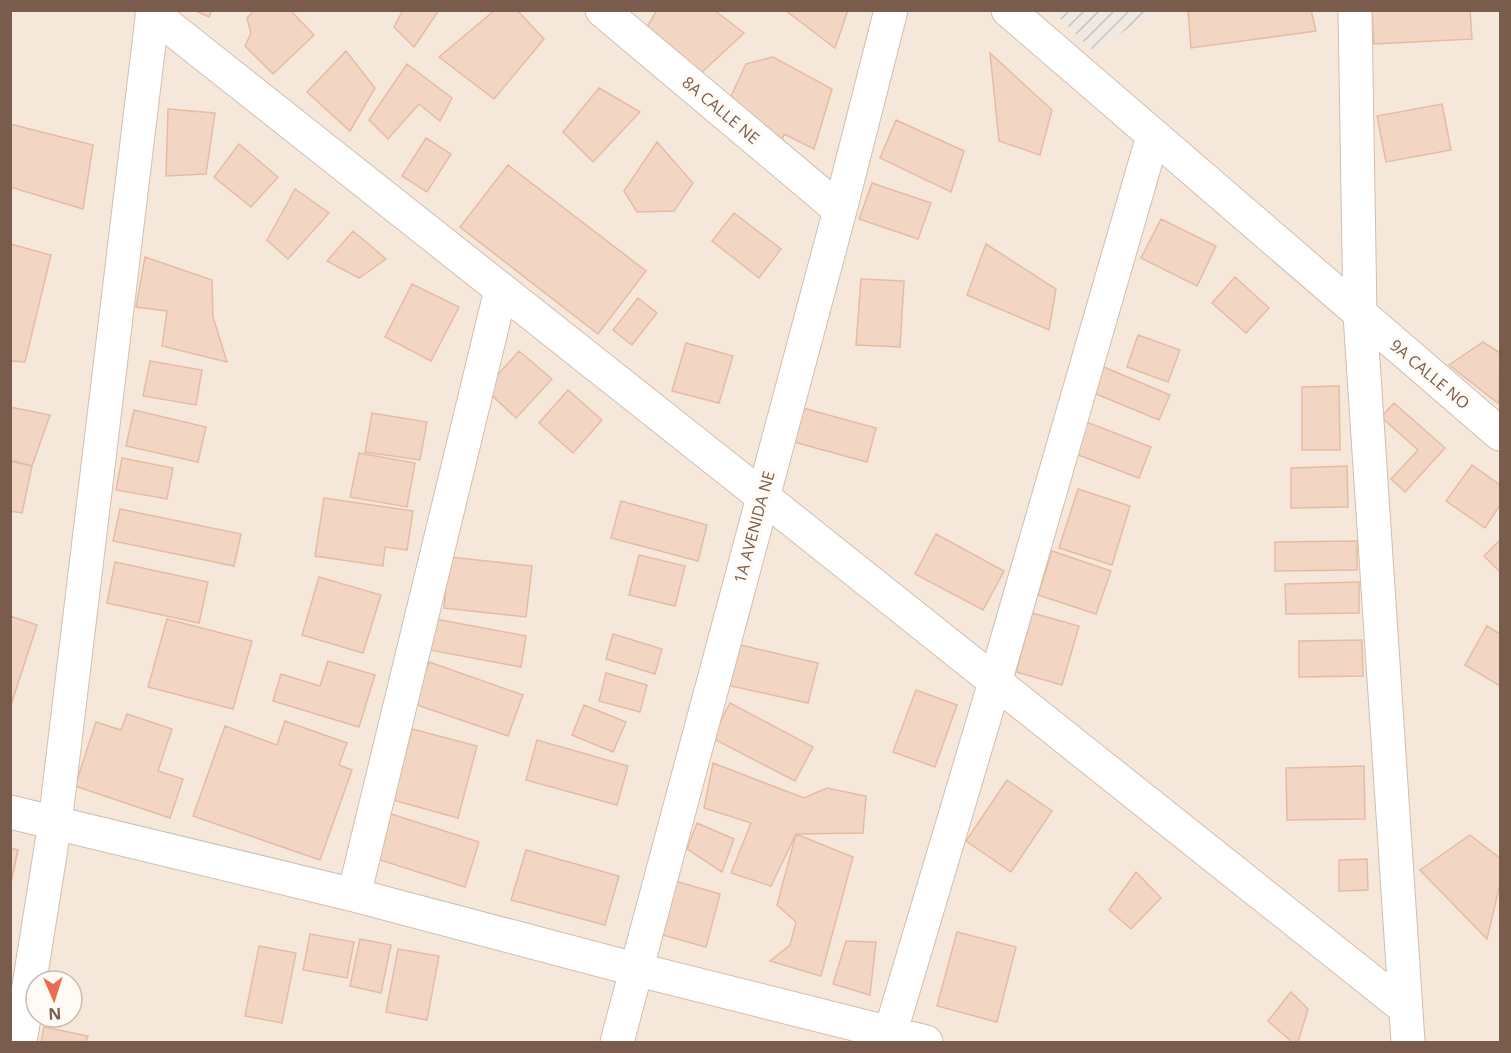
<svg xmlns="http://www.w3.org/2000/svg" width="1511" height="1053" viewBox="0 0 1511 1053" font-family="'Open Sans',sans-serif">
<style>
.residential{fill:#f5e8da;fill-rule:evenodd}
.industrial{fill:url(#industrial-furrows)}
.building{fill:#f3d5c3;stroke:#e6bba3;stroke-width:1.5}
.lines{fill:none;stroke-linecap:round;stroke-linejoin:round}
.minor-casing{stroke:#d1beb0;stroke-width:35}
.minor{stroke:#fff;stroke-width:33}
.labels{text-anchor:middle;stroke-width:6;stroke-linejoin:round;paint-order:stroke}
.street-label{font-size:16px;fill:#7a5c4d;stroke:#fffaf3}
</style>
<defs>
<pattern id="industrial-furrows" width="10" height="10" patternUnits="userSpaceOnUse" patternTransform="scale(1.5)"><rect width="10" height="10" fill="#efe9e4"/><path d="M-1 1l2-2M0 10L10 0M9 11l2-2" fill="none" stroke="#c7c0bb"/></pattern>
</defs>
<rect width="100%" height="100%" fill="#fdf6ec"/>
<path class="residential" d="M 10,11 L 1500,11 L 1500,1042 L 11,1042 ZM 36,981 L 72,981 L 72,1017 L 36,1017 Z"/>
<path class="industrial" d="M 1053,11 L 1156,11 L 1093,51 Z"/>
<path class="building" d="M 194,10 L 212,10 L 209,17 Z
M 255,10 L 290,10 L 314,35 L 273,74 L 245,46 L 251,33 L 247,18 Z
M 403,10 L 439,10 L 414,47 L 394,27 Z
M 495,10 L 517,10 L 544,39 L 494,99 L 439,57 Z
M 657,10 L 714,10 L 744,33 L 699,75 L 644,32 Z
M 785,10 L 848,10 L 835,48 Z
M 1188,10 L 1311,10 L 1316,31 L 1191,48 Z
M 1372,10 L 1470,10 L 1472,39 L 1374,44 Z
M 346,51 L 375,88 L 350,131 L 307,92 Z
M 990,53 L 1052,110 L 1040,155 L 999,141 Z
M 773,57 L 832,89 L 814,149 L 784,134 L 780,147 L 731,96 L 746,64 Z
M 407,64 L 452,98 L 440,121 L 419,104 L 388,139 L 369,120 Z
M 599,88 L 640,112 L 593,162 L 563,132 Z
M 1442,104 L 1451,150 L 1386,162 L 1377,116 Z
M 168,109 L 215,113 L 206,174 L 166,176 Z
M 896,120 L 964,151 L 951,192 L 880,158 Z
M 10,124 L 93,145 L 83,209 L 10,187 Z
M 426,138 L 451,154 L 427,192 L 402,176 Z
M 657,142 L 693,183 L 674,211 L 637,212 L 624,191 Z
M 239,144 L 278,177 L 251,207 L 214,177 Z
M 508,165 L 646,271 L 598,334 L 460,227 Z
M 872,183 L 931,203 L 918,239 L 859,219 Z
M 295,189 L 329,213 L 288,259 L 267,240 Z
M 734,213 L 781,249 L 759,278 L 712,241 Z
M 1161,219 L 1216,246 L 1197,286 L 1141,258 Z
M 353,231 L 386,259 L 359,278 L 327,261 Z
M 10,244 L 51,255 L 25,362 L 10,361 Z
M 986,244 L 1056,289 L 1049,330 L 967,295 Z
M 145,257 L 212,280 L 213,317 L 227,362 L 162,346 L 167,311 L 136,307 Z
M 1235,277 L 1269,308 L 1246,333 L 1212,303 Z
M 861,279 L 904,281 L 900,347 L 856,345 Z
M 412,284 L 459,307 L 431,361 L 385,337 Z
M 638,298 L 657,313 L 632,345 L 613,330 Z
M 1138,335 L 1180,350 L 1168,382 L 1127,367 Z
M 1483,342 L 1500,353 L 1499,404 L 1449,365 Z
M 686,343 L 733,356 L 719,403 L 672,391 Z
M 519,351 L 552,379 L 516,418 L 485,389 Z
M 150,361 L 202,370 L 196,405 L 143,396 Z
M 1099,365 L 1170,395 L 1159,420 L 1089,391 Z
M 1339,386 L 1340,450 L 1302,450 L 1302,387 Z
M 568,390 L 602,420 L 573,453 L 539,423 Z
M 1394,403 L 1445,448 L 1405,492 L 1391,479 L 1418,450 L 1381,417 Z
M 10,407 L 50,415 L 32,466 L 10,460 Z
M 799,407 L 876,428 L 867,462 L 790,441 Z
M 134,410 L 206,427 L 198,462 L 126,446 Z
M 372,413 L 427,422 L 420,460 L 365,452 Z
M 1081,420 L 1151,447 L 1139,478 L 1068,451 Z
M 359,453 L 415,463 L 407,507 L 350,497 Z
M 122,458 L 173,468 L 167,499 L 116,490 Z
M 10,461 L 32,466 L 22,513 L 10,511 Z
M 1472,465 L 1500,485 L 1500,505 L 1485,528 L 1446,501 Z
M 1347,466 L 1348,507 L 1291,508 L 1291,468 Z
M 1078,489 L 1130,506 L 1112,565 L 1059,548 Z
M 324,498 L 413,511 L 407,550 L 385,547 L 383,566 L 315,556 Z
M 621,501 L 707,525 L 698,561 L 611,538 Z
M 120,509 L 241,534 L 234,566 L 113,541 Z
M 936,534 L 1004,571 L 983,610 L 915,574 Z
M 1500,540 L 1500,572 L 1484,556 Z
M 1357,541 L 1357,570 L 1275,571 L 1275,542 Z
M 1052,551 L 1111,571 L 1096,614 L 1038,595 Z
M 639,555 L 685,566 L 675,606 L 629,595 Z
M 449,557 L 532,566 L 526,617 L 444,608 Z
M 115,562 L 208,582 L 199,623 L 107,603 Z
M 319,577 L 381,595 L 363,653 L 302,635 Z
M 1359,582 L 1359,613 L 1286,614 L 1285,584 Z
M 1032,613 L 1079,626 L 1062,685 L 1016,672 Z
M 10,616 L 37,625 L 10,708 Z
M 167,619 L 252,641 L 233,709 L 148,687 Z
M 436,619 L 526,636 L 521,667 L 430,650 Z
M 1487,626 L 1500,634 L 1500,686 L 1465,665 Z
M 613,634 L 662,649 L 655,674 L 606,659 Z
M 1362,640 L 1363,676 L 1299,677 L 1299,641 Z
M 732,643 L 818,663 L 808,703 L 722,684 Z
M 328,661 L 375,675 L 359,727 L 273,701 L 281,674 L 320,686 Z
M 429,662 L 523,695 L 508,736 L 414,704 Z
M 606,673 L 647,685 L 640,712 L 599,701 Z
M 916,690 L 957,705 L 935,767 L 893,752 Z
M 730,703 L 813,747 L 795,781 L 712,738 Z
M 584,705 L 626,722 L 613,752 L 572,735 Z
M 127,714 L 172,729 L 158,771 L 183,779 L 170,818 L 75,786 L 96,722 L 121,730 Z
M 285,721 L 347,743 L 339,765 L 352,770 L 320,860 L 193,816 L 225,726 L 277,745 Z
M 412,729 L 477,746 L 458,818 L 393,800 Z
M 537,740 L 628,766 L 617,805 L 526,780 Z
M 713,763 L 804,798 L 827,788 L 866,796 L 863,833 L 796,834 L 771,886 L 731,873 L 751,823 L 704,808 Z
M 1364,766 L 1365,819 L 1287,820 L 1286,768 Z
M 1007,780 L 1052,811 L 1011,872 L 966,841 Z
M 388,813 L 479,842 L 465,887 L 374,858 Z
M 697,823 L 734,839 L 722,872 L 687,849 Z
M 796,834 L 853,857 L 821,976 L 770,961 L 790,945 L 796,922 L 777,905 Z
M 1470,835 L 1500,858 L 1500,884 L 1487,939 L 1420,870 Z
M 10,848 L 18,850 L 11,883 L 10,883 Z
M 526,850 L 619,876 L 605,925 L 511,900 Z
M 1367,859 L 1368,890 L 1339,891 L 1339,860 Z
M 1136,872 L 1161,898 L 1131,929 L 1109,910 Z
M 675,881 L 720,894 L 706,947 L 659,934 Z
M 957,932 L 1016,947 L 997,1022 L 937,1006 Z
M 310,934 L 354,942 L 347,978 L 303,970 Z
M 360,939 L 391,945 L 381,993 L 350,986 Z
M 846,941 L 876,942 L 870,995 L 833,984 Z
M 259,946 L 296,953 L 282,1023 L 245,1016 Z
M 398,949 L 439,956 L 427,1020 L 386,1012 Z
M 1291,992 L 1308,1009 L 1298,1042 L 1292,1042 L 1268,1021 Z
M 44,1027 L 88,1036 L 86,1042 L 41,1042 Z"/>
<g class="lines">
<g class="minor-casing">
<path id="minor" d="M 602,10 L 840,210
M 1008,10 L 1500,434
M 1355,10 L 1360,315 L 1408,1042
M 152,13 L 762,496 L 1405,1008
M 10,812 L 354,895 L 619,965 L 926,1042
M 354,895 L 501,290
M 890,1034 L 995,682 L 1153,136
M 20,1042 L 55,823 L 153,10
M 617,1042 L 840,210 L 891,10"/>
</g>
<use href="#minor" class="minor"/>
</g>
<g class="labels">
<g class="street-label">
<text transform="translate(721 110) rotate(40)" y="6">8A CALLE NE</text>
<text transform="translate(1430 374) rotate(40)" y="6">9A CALLE NO</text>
<text transform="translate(754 527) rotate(-75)" y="6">1A AVENIDA NE</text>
</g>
</g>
<rect width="1511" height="1053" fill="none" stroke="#7a5c4d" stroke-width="24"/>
<g transform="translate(54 999) rotate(177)"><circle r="28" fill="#fffaf3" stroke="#cabbb1" stroke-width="1.5"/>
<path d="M0-4.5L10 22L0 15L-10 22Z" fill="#e76f51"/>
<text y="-9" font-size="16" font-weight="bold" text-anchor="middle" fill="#7a5c4d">N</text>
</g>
</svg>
